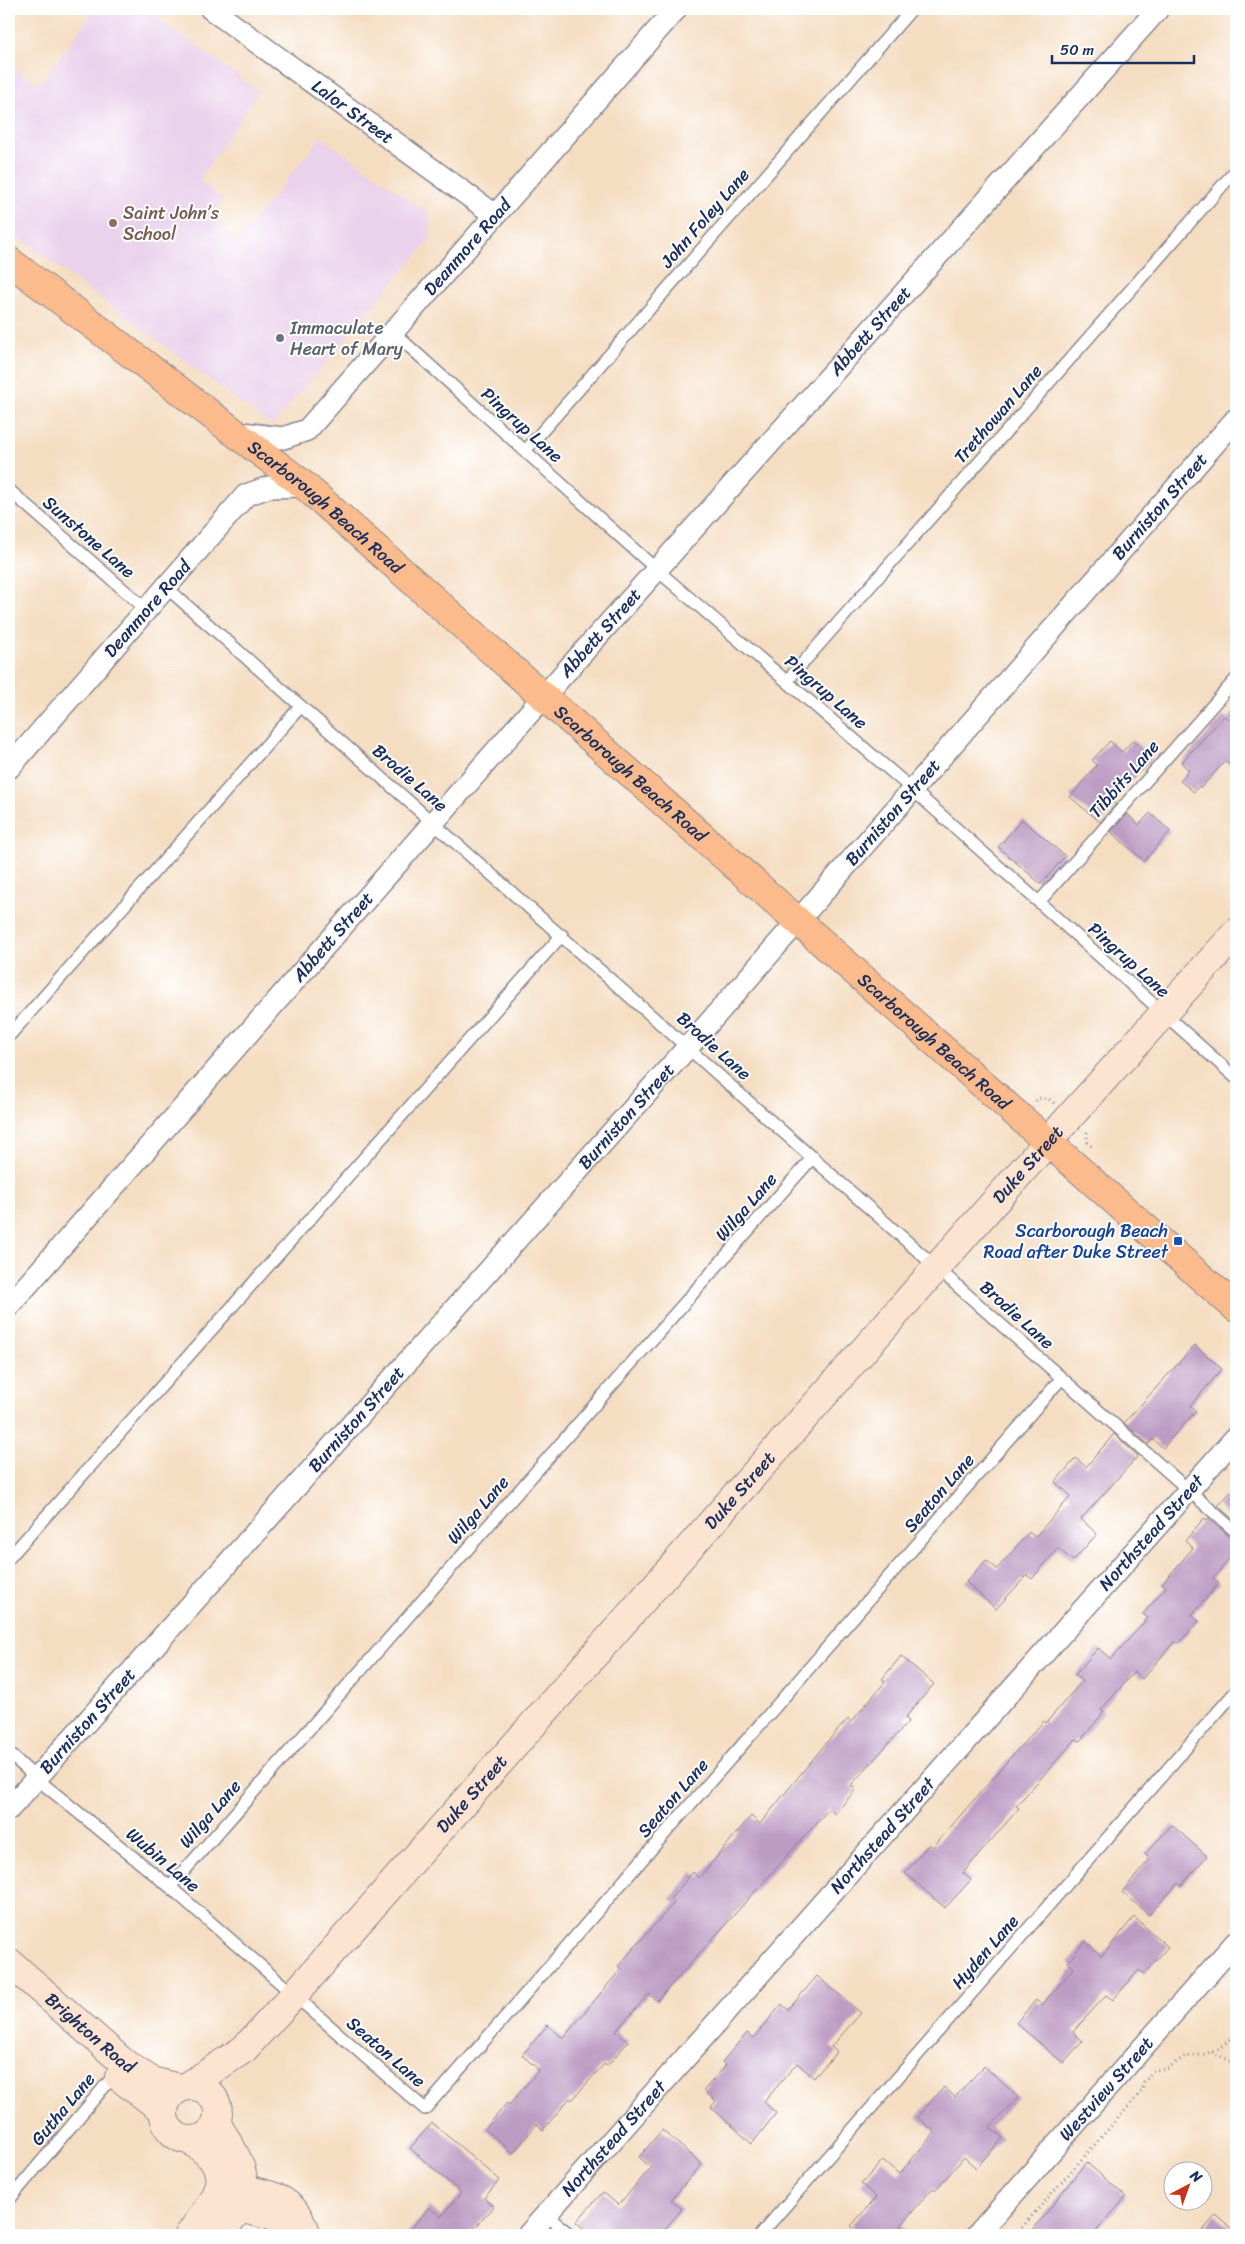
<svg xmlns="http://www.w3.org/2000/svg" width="1245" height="2244" viewBox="0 0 1245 2244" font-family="Sriracha,sans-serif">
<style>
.built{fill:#ead1ec}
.building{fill:#bd9cc4}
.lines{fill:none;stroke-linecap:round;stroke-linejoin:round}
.lane-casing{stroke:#888690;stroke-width:14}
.street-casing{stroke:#888690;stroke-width:24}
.secondary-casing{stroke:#888690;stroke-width:30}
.primary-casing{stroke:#888690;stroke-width:30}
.path{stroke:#888690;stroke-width:3;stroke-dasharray:1 4;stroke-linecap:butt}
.lane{stroke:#fff;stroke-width:11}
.street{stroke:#fff;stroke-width:21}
.secondary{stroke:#fde4d1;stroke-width:28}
.primary{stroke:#fbbb8c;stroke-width:28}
.education-dot{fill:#8d6e63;stroke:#fff;stroke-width:2}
.worship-dot{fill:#6b7280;stroke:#fff;stroke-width:2}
.transit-dot{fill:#1a4fb4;stroke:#fff;stroke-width:2}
.labels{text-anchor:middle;stroke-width:4;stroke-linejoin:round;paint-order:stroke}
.street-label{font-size:18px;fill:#1b2f5e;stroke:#fff}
.education-label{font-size:18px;fill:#785e54;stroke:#fff;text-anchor:start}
.worship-label{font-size:18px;fill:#5b616d;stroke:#fff;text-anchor:start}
.transit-label{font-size:18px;fill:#164399;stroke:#fff;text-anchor:end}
</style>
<rect width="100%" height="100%" fill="#fff"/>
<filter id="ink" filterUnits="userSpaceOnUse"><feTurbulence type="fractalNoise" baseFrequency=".02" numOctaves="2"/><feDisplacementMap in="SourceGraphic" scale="10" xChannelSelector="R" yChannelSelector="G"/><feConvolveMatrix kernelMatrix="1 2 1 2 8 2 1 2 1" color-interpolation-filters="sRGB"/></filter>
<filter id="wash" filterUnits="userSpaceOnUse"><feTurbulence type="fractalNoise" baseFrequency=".0096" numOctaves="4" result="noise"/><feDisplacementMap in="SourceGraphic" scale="20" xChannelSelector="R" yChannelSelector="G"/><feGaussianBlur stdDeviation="1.12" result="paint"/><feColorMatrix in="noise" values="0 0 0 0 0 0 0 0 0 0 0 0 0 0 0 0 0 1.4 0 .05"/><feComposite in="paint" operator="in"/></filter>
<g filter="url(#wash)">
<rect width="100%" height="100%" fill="#f5ddc1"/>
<path class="built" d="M 95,9 L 145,9 L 259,91 L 199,180 L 223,200 L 210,217 L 238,240 L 321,137 L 430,214 L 431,238 L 272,426 L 9,230 L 9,63 L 39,85 Z"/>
<g id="blocks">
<path class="building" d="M 1236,710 L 1236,771 L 1225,761 L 1201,788 L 1199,786 L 1194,792 L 1180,781 L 1189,770 L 1181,763 L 1224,716 L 1228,719 Z
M 1133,740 L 1152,758 L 1121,791 L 1113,802 L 1116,804 L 1100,822 L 1070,797 L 1097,765 L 1092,760 L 1110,741 L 1122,752 Z
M 1150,813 L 1170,831 L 1144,861 L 1111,832 L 1127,814 L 1139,825 Z
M 1022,819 L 1065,856 L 1041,884 L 998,847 Z
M 1195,1345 L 1222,1369 L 1190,1406 L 1196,1411 L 1163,1448 L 1153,1439 L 1148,1444 L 1124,1423 Z
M 1114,1434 L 1138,1456 L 1081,1519 L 1097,1534 L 1073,1561 L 1058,1548 L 1032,1579 L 1027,1575 L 996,1609 L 966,1582 L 986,1560 L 997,1569 L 1029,1532 L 1035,1537 L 1071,1496 L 1055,1482 L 1076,1458 L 1086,1467 Z
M 1236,1486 L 1236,1522 L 1218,1506 Z
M 1204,1518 L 1207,1520 L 1208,1518 L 1231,1538 L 1236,1539 L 1236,1551 L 1213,1578 L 1219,1583 L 1192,1615 L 1199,1621 L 1178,1644 L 1175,1641 L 1142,1679 L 1134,1672 L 1101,1710 L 1104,1712 L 1080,1741 L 1076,1739 L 1016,1806 L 1019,1808 L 963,1873 L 971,1880 L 945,1908 L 905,1873 L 929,1844 L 933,1847 L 1018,1749 L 1044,1721 L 1046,1723 L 1082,1681 L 1075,1675 L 1098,1648 L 1111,1659 L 1148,1618 L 1143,1614 L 1166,1587 L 1162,1584 L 1193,1548 L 1185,1541 Z
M 901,1656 L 934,1684 L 905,1718 L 909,1721 L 851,1785 L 856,1789 L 835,1814 L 829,1809 L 657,2001 L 649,1994 L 616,2031 L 628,2042 L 607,2066 L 604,2064 L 572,2100 L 570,2098 L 543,2130 L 537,2124 L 513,2153 L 485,2129 L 507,2103 L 509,2105 L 539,2070 L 522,2055 L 548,2025 L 563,2038 L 621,1969 L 618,1966 L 674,1903 L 670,1899 L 693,1872 L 699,1878 L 751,1816 L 760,1824 L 826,1743 L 848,1719 L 851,1722 L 885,1682 L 882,1679 Z
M 1172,1825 L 1207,1856 L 1181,1886 L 1178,1883 L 1149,1915 L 1122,1892 L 1150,1859 L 1145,1854 Z
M 1134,1917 L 1168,1947 L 1144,1974 L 1139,1970 L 1113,2000 L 1106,1995 L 1073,2032 L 1083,2041 L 1063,2063 L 1016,2023 L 1036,2000 L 1042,2005 L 1074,1968 L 1068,1962 L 1085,1941 L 1102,1956 Z
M 817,1976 L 861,2013 L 831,2047 L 837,2052 L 814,2078 L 797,2063 L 764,2102 L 776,2113 L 752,2144 L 711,2107 L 716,2101 L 704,2090 L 726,2065 L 722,2062 L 747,2033 L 753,2038 L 782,2004 L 788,2010 Z
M 984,2066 L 1018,2097 L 990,2127 L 1003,2138 L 976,2168 L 964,2157 L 936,2190 L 933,2188 L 900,2226 L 911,2235 L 862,2235 L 851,2226 L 876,2197 L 861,2184 L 883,2160 L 899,2174 L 935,2132 L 917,2117 L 944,2087 L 955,2097 Z
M 432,2123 L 500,2180 L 484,2198 L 494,2207 L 468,2235 L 406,2235 L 429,2207 L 441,2217 L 461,2193 L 410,2148 Z
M 662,2130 L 702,2164 L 671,2200 L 682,2209 L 660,2235 L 592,2235 L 576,2222 L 603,2192 L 618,2205 L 651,2168 L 639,2157 Z
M 1086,2162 L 1126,2197 L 1093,2235 L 1029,2235 Z
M 1216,2215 L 1236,2232 L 1236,2235 L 1199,2235 Z"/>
</g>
</g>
<g filter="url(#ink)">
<use href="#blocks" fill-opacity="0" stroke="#888690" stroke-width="1"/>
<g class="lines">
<g class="lane-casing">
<path id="lane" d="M 393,332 L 657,570 L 913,790 L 1236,1078
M 525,451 L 912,9
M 9,490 L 147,610
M 167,588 L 1236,1532
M 787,681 L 1236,170
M 1039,902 L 1236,679
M 9,1036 L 301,706
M 9,1558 L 562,935
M 9,1753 L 37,1779 L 170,1887 L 425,2109 L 1061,1379
M 170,1887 L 813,1157
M 9,2200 L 116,2073
M 546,2215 L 571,2235
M 760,2235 L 1236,1691"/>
</g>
<g class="street-casing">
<g id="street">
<path id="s1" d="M 211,9 L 495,215"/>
<path id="s2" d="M 234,432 L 283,438 L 307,430 L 676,9"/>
<path id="s3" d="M 9,768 L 246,495 L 269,487 L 305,486"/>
<path id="s4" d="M 9,1306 L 560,678 L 1158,9"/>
<path id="s5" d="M 9,1809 L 688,1047 L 1236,419"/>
<path id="s6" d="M 528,2235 L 1236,1437"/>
<path id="s7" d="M 977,2235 L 1236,1942"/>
</g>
</g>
<g class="secondary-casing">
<g id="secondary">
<path id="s8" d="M 9,1962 L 124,2063 L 152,2081 L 179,2088"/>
<path d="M 119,2077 L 164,2111"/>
<path id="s9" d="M 188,2086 L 244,2049 L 294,1995 L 1075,1111 L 1236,933"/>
<circle cx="191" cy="2113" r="27"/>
<path d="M 216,2123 C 232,2149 253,2176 239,2208 C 234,2219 224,2227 217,2235"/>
<path d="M 189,2140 C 242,2172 215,2197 189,2235"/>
<path d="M 243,2190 C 266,2192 289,2198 300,2220"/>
<path d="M 224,2197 L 239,2208 L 268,2215 L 305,2229"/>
</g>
</g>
<g class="primary-casing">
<g id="primary">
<path id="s10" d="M 9,261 L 305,486 L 1236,1308"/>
</g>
</g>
<path class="path" d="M 1036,1101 L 1038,1098 L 1049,1099 L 1054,1103
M 1087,1132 L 1087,1142 L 1093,1148
M 1212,2052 L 1236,2064
M 1015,2235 L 1142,2091 L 1144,2083 L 1152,2071 L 1168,2068 L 1184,2057 L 1202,2055 L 1219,2049 L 1236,2034"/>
<use href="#lane" class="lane"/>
<use href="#street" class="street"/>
<use href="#secondary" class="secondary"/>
<use href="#primary" class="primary"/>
</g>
</g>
<circle class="education-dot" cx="113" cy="223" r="5"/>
<circle class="worship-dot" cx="280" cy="338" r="5"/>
<rect class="transit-dot" x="1173" y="1236" width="10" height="10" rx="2.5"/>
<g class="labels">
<g class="street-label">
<text dy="6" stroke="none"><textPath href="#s1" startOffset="175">Lalor Street</textPath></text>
<text transform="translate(705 218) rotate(-49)" y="6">John Foley Lane</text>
<text dy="6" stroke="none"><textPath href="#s2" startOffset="318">Deanmore Road</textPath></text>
<text dy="6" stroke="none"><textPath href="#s4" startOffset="1301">Abbett Street</textPath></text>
<text transform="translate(998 414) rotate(-49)" y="6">Trethowan Lane</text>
<text transform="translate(522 425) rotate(42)" y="6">Pingrup Lane</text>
<text dy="6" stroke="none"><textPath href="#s5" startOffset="1738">Burniston Street</textPath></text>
<text dy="6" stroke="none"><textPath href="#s10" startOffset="401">Scarborough Beach Road</textPath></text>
<text transform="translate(89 537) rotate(41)" y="6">Sunstone Lane</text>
<text dy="6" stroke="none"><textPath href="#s3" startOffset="211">Deanmore Road</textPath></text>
<text dy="6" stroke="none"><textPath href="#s4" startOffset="896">Abbett Street</textPath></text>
<text transform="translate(826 692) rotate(41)" y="6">Pingrup Lane</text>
<text dy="6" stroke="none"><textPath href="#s10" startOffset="806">Scarborough Beach Road</textPath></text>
<text transform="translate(410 778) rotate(41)" y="6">Brodie Lane</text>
<text transform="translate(1124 779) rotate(-49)" y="6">Tibbits Lane</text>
<text dy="6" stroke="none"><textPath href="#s5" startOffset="1332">Burniston Street</textPath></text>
<text dy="6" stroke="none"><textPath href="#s4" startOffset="491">Abbett Street</textPath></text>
<text transform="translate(1129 960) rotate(42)" y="6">Pingrup Lane</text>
<text dy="6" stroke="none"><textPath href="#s10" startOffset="1211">Scarborough Beach Road</textPath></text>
<text transform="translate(714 1046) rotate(42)" y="6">Brodie Lane</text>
<text dy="6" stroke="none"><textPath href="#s5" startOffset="928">Burniston Street</textPath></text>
<text dy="6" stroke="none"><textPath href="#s9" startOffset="1249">Duke Street</textPath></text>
<text transform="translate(746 1207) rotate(-49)" y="6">Wilga Lane</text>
<text transform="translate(1017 1315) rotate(42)" y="6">Brodie Lane</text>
<text dy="6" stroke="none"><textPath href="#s5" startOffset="522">Burniston Street</textPath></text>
<text dy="6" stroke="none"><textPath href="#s9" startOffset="814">Duke Street</textPath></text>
<text transform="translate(939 1493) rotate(-49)" y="6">Seaton Lane</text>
<text transform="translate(478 1510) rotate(-49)" y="6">Wilga Lane</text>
<text dy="6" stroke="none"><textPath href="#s6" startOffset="939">Northstead Street</textPath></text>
<text dy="6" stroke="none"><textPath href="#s5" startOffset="118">Burniston Street</textPath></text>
<text dy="6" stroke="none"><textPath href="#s9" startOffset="409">Duke Street</textPath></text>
<text transform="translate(673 1798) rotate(-49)" y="6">Seaton Lane</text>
<text transform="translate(210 1814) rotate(-49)" y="6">Wilga Lane</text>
<text dy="6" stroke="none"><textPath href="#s6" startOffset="534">Northstead Street</textPath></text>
<text transform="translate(163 1860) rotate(40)" y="6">Wubin Lane</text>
<text transform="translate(985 1952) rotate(-49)" y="6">Hyden Lane</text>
<text dy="6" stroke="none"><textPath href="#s8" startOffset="108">Brighton Road</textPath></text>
<text transform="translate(386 2052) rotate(41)" y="6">Seaton Lane</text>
<text dy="6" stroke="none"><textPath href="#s7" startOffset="195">Westview Street</textPath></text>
<text transform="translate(63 2109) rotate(-50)" y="6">Gutha Lane</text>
<text dy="6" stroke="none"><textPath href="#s6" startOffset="129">Northstead Street</textPath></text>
</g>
<g class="education-label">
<text x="123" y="219">Saint John’s<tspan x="123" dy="21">School</tspan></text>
</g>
<g class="worship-label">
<text x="290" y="334">Immaculate<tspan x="290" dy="21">Heart of Mary</tspan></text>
</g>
<g class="transit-label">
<text x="1168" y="1237">Scarborough Beach<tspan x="1168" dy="21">Road after Duke Street</tspan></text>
</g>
</g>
<rect width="1245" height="2244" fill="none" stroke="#fff" stroke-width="30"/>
<g transform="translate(1188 2186) rotate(41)"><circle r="24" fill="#ffffff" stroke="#a4acbf"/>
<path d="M0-4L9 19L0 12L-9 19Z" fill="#c8321e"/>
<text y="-8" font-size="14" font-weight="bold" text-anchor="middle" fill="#1b2f5e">N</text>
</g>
<path d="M1052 55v8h142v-8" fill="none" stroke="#1b2f5e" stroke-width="2.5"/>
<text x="1060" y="55" font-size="15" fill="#1b2f5e" stroke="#ffffff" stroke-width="4" paint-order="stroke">50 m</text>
</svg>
